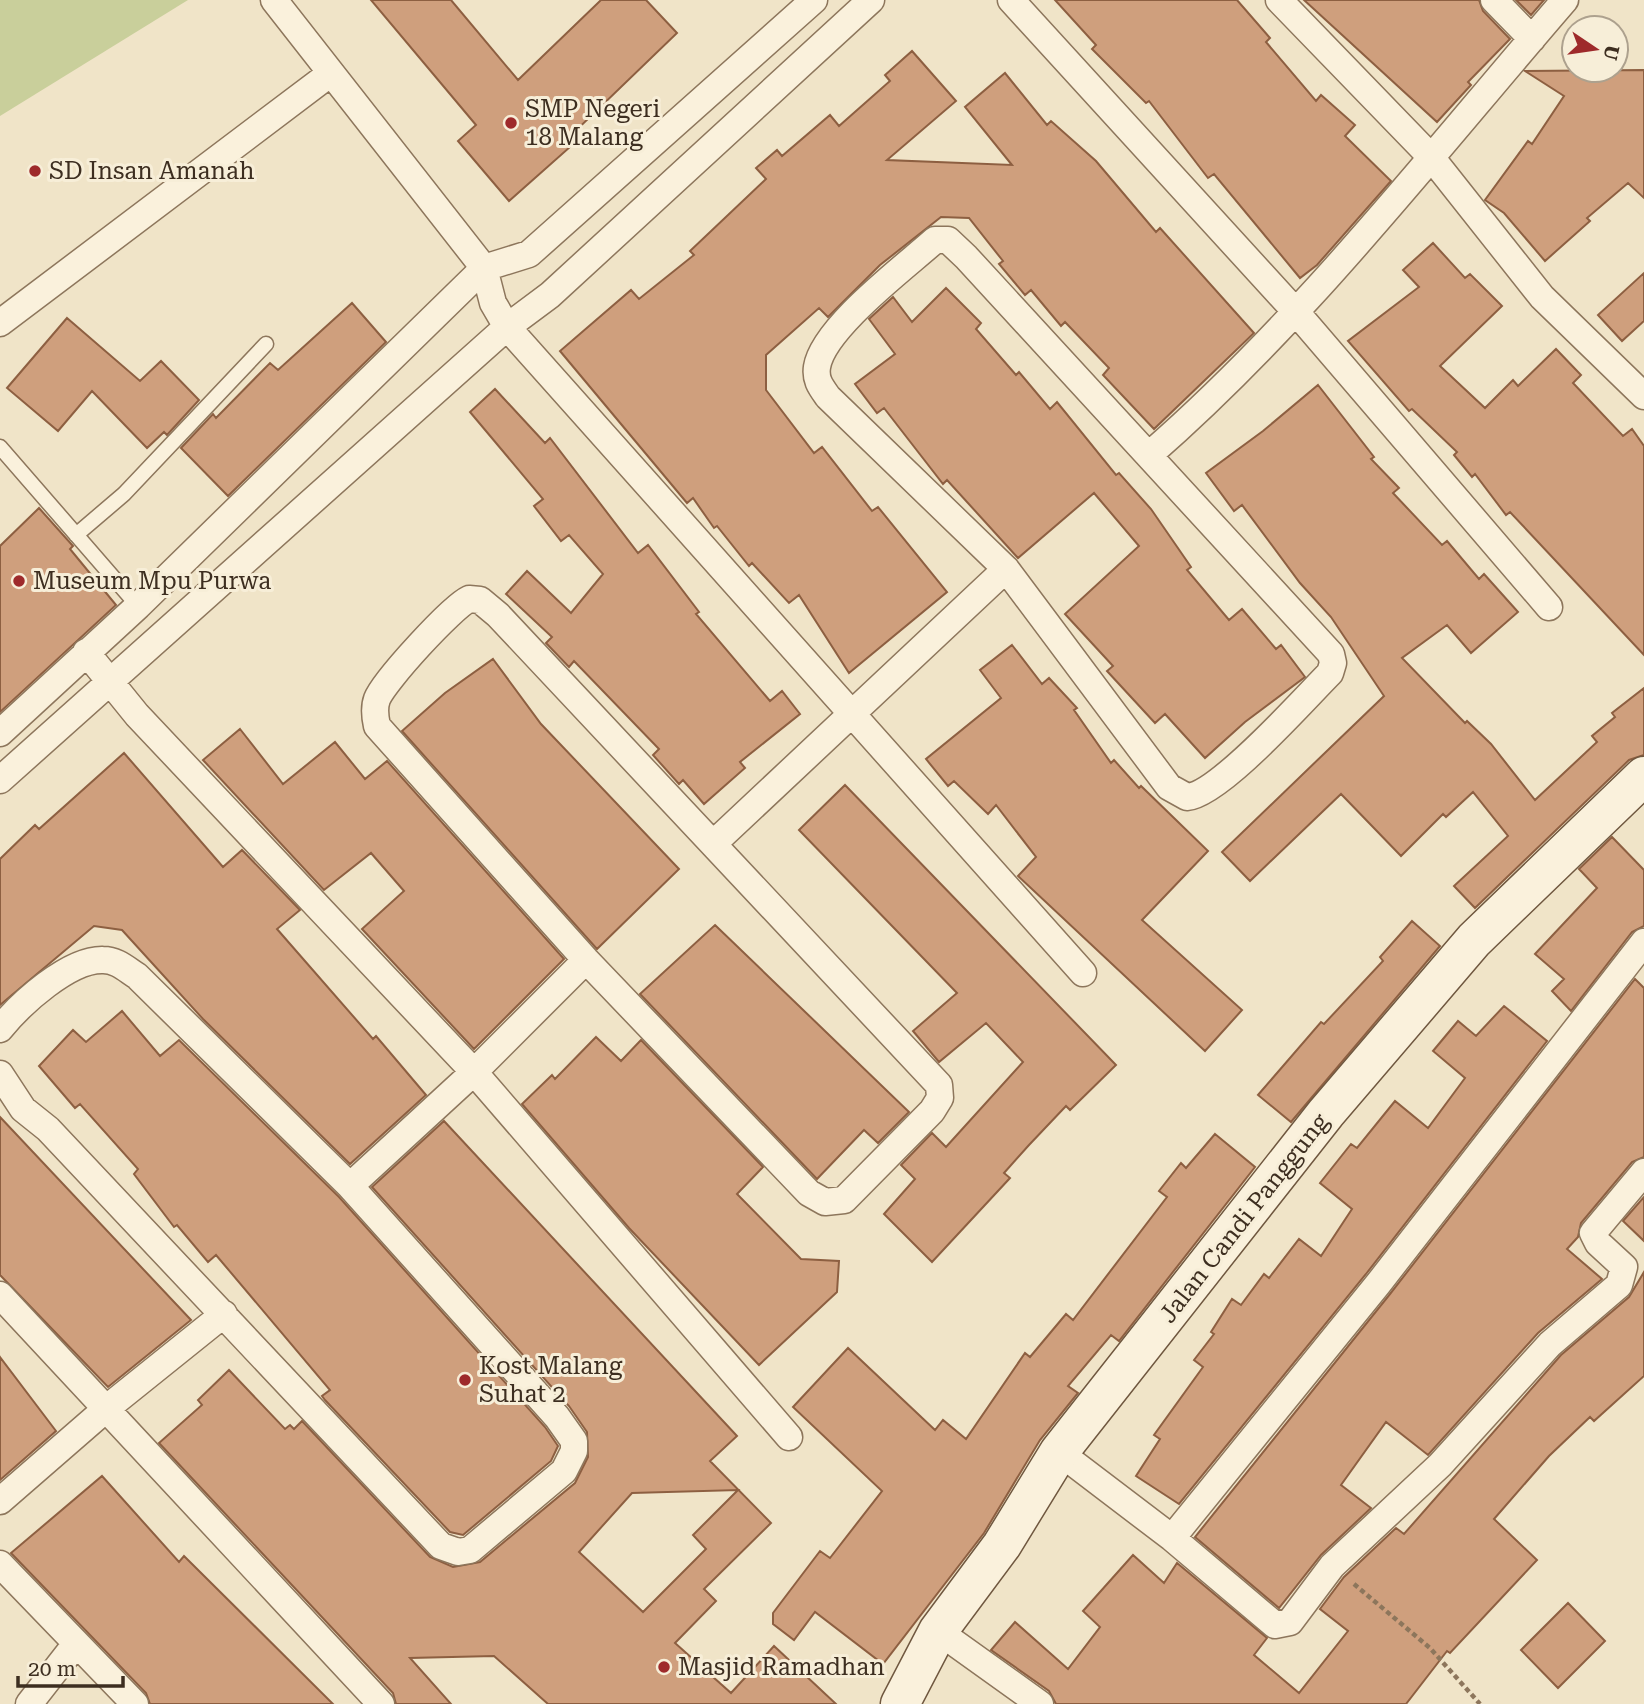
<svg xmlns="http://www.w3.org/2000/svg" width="1644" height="1704" viewBox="0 0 1644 1704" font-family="'Roboto Serif',serif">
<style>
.green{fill:#c9cf9b}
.building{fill:#cf9f7d;stroke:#8d5f41;stroke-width:2;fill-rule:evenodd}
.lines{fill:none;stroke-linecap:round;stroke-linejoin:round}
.service-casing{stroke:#8d765c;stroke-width:17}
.minor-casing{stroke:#8d765c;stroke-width:29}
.secondary-casing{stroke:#6f573f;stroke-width:41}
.path{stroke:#8d765c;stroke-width:4.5;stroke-dasharray:5 3.5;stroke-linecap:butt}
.service{stroke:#faf1dc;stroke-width:14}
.minor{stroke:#faf1dc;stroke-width:26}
.secondary{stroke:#faf1dc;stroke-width:38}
.poi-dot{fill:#9e2a2b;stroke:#f7eed8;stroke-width:2.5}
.labels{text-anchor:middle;stroke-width:6;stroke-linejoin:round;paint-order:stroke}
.poi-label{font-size:24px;fill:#3d2e20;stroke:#f7eed8;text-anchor:start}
.street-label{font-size:24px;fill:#3d2e20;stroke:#f7eed8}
</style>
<rect width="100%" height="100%" fill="#f0e4c8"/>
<path class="green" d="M 0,0 L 188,0 L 0,116 Z"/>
<path class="building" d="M 371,0 L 451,0 L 518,80 L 601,0 L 646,0 L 677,33 L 565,141 L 570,147 L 509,201 L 458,141 L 476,125 Z
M 1055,0 L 1237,0 L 1270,38 L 1266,42 L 1316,101 L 1321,95 L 1355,125 L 1345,136 L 1391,181 L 1317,265 L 1300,278 L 1214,174 L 1208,178 L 1149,101 L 1146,103 L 1092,49 L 1096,45 Z
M 1304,0 L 1479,0 L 1483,11 L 1510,39 L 1468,82 L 1471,85 L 1437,122 Z
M 1516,0 L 1544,0 L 1531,15 Z
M 912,51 L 956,101 L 887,160 L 1012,165 L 965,107 L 1005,73 L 1047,125 L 1051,121 L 1096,161 L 1156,232 L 1160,228 L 1254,333 L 1154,429 L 1103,375 L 1109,368 L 1065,322 L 1061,326 L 1031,290 L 1025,295 L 999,264 L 1003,261 L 969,218 L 941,217 L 880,265 L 828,317 L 819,308 L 766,355 L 766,390 L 814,453 L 822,447 L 872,511 L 878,507 L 947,592 L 849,673 L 799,595 L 789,603 L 752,563 L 749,566 L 717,526 L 714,528 L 693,498 L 687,503 L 560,351 L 631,290 L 639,299 L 694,255 L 690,251 L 766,179 L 756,168 L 777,150 L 782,156 L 830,115 L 839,126 L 890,81 L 885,75 Z
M 1644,70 L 1644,198 L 1628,183 L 1587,218 L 1590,221 L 1545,261 L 1504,213 L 1485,200 L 1528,141 L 1532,144 L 1564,96 L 1525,71 Z
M 1433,243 L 1465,278 L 1470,274 L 1502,306 L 1440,366 L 1485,408 L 1513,380 L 1518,386 L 1556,349 L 1581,375 L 1573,383 L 1623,436 L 1632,429 L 1644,446 L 1644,655 L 1510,512 L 1506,515 L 1475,474 L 1472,477 L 1454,455 L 1457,452 L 1412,409 L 1409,411 L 1348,341 L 1419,287 L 1403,270 Z
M 1644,273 L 1644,321 L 1622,341 L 1598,315 Z
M 946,288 L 981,323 L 976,329 L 1016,375 L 1019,372 L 1050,409 L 1057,402 L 1116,475 L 1119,473 L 1151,509 L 1191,567 L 1187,570 L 1229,620 L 1242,609 L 1276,649 L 1281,645 L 1305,677 L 1245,722 L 1205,758 L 1165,714 L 1155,723 L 1107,671 L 1113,666 L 1065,614 L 1139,546 L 1094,493 L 1018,558 L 947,480 L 943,484 L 884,408 L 877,413 L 855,384 L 895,354 L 869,319 L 893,297 L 912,322 Z
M 352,303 L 386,342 L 228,496 L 181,448 L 213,414 L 216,418 L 270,363 L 278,370 Z
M 67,318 L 140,381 L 161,361 L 199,400 L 167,435 L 164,432 L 147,448 L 92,391 L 58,431 L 7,388 Z
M 1318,385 L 1374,457 L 1371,459 L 1399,488 L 1393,493 L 1442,545 L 1447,541 L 1479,579 L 1484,574 L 1518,612 L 1471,653 L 1447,625 L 1402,658 L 1465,723 L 1467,721 L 1491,744 L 1535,800 L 1597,742 L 1592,736 L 1615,717 L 1612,713 L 1644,688 L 1644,755 L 1629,760 L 1475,908 L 1454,886 L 1508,836 L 1473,792 L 1446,817 L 1443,814 L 1401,856 L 1341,794 L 1250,881 L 1222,852 L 1384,696 L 1331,617 L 1300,583 L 1242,505 L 1234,511 L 1206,473 L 1263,431 Z
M 495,389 L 545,443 L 550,438 L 638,553 L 648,545 L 699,612 L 696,614 L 770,701 L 782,691 L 800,714 L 740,762 L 745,768 L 704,804 L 683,780 L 679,784 L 653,755 L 659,749 L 574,661 L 569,667 L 546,643 L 552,637 L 506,594 L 527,571 L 571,613 L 603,574 L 569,535 L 561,541 L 534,506 L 543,499 L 470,412 Z
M 39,508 L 73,546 L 70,549 L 116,605 L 0,712 L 0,546 Z
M 1012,645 L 1042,684 L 1049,678 L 1077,708 L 1074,710 L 1111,763 L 1114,760 L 1139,788 L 1141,786 L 1208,851 L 1142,920 L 1242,1010 L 1205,1051 L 1018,876 L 1036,857 L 996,805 L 988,814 L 954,781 L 948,786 L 926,759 L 1001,698 L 980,670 Z
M 493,659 L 541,724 L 679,869 L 597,949 L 402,731 L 445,693 Z
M 240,729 L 283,784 L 335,742 L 365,779 L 387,761 L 564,959 L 474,1049 L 362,929 L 404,891 L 371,853 L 324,890 L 203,760 Z
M 124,753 L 223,867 L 242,850 L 300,910 L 277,929 L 373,1039 L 376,1036 L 426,1095 L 350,1164 L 203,1019 L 122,930 L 94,926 L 0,1005 L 0,859 L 35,825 L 39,829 Z
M 845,785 L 1116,1065 L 1070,1110 L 1066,1106 L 1029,1145 L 1004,1173 L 1010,1178 L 932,1262 L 884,1214 L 915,1179 L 901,1165 L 932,1133 L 946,1147 L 1023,1062 L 986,1023 L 939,1062 L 913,1031 L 957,993 L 799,830 Z
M 1612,837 L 1644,870 L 1644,926 L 1632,932 L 1571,1011 L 1552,991 L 1564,979 L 1535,954 L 1597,888 L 1579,869 Z
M 1412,921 L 1440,946 L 1291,1122 L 1258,1095 L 1321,1022 L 1324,1024 L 1383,961 L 1380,957 Z
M 715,925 L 909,1112 L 878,1143 L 864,1130 L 817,1179 L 640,994 Z
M 1635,979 L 1644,988 L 1644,1157 L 1632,1162 L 1581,1223 L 1578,1237 L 1567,1249 L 1602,1279 L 1538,1333 L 1428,1455 L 1386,1422 L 1341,1485 L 1371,1508 L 1321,1555 L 1279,1608 L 1195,1537 L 1390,1294 Z
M 1504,1006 L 1547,1041 L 1366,1274 L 1179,1504 L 1136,1476 L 1160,1439 L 1154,1435 L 1203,1367 L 1194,1360 L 1214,1334 L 1211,1332 L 1232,1299 L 1241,1305 L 1264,1274 L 1269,1278 L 1299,1239 L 1321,1256 L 1352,1209 L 1320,1183 L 1351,1144 L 1357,1148 L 1395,1101 L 1428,1128 L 1465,1078 L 1433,1051 L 1458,1021 L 1476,1036 Z
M 122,1011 L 160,1056 L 179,1040 L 339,1197 L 545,1427 L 558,1446 L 551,1461 L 463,1535 L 450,1532 L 325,1400 L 322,1396 L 330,1390 L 216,1255 L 208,1262 L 177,1225 L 174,1227 L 134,1174 L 138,1169 L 80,1104 L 75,1108 L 39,1066 L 73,1030 L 86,1042 Z
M 596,1037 L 621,1061 L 641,1040 L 763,1167 L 737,1194 L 801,1259 L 839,1261 L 837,1292 L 759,1365 L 629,1228 L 522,1104 L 552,1075 L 555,1079 Z
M 0,1117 L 191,1320 L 108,1387 L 0,1275 Z
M 444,1121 L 737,1436 L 710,1461 L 771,1523 L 704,1589 L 716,1601 L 675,1643 L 731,1693 L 774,1646 L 836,1704 L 548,1704 L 494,1656 L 410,1658 L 451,1704 L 396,1704 L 393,1693 L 159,1443 L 202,1405 L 198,1400 L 229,1370 L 285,1429 L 290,1425 L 294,1429 L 302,1421 L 430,1557 L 453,1567 L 480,1562 L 575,1483 L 588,1457 L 587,1432 L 569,1406 L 372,1187 ZM 738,1490 L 693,1535 L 706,1549 L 643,1612 L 579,1552 L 632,1493 Z
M 1215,1134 L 1255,1167 L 1119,1341 L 1111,1335 L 1068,1386 L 1078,1393 L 1040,1440 L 984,1533 L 883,1664 L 815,1612 L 794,1640 L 773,1624 L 773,1613 L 820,1551 L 830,1558 L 882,1491 L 793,1407 L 848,1348 L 935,1430 L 943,1420 L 966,1439 L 1025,1353 L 1030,1357 L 1066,1314 L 1073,1320 L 1167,1197 L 1159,1191 L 1181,1163 L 1186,1168 Z
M 1644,1197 L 1644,1241 L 1623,1221 Z
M 1644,1272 L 1644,1376 L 1594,1421 L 1590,1417 L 1549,1456 L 1494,1519 L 1537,1560 L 1450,1653 L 1447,1651 L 1406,1704 L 1056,1704 L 1049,1691 L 991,1650 L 1015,1622 L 1068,1669 L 1100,1627 L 1083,1611 L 1133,1555 L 1164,1583 L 1177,1563 L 1267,1638 L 1254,1655 L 1299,1693 L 1348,1631 L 1320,1609 L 1344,1577 L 1396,1528 L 1404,1534 L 1561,1355 L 1629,1297 Z
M 0,1357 L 56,1431 L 0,1480 Z
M 102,1476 L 179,1562 L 184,1556 L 333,1704 L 150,1704 L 146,1693 L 11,1553 Z
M 1568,1603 L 1605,1641 L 1558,1688 L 1521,1650 Z"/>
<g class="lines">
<g class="service-casing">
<path id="service" d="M 0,447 L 138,606
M 76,535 L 124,494 L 266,344"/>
</g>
<g class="minor-casing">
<path id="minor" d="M 274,0 L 484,268 L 493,303 L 507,327 L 1083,973
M 1011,0 L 1296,312 L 1549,607
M 1279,0 L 1431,157 L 1542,297 L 1644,396
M 1494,0 L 1532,39
M 935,240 L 948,240 L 966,257 L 1331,654 L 1333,663 L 1330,673 C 1304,699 1219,795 1187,797 L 1169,787 L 1006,569 L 828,397 C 821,387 815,380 817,367 C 823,328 905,267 935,240 Z
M 0,323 L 331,73
M 1149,455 C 1304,320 1431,155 1565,0
M 469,599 L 480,600 L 498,615 L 939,1085 L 940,1098 L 932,1111 L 844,1200 L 825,1202 L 809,1193 L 586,960 L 377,726 C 375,717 374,707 377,699 C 384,681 452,607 469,599 Z
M 86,652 L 137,715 L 474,1072 L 789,1437
M 0,733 L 138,606 L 484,268 L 529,254 L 814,0
M 0,780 L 507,327 L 550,295 L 871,0
M 713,844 L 1006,569
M 0,1029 C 20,1004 69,959 103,960 C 117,960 126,969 137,976 L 350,1186 L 557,1417 L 574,1441 L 574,1451 L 564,1471 L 470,1550 L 458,1552 L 441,1546 L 48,1129 L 23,1109 L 0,1074
M 350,1186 L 474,1072 L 586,960
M 0,1295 L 381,1704
M 1059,1452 L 1172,1538 L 1275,1625 L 1290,1622 L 1332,1566 L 1440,1465 L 1550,1344 L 1619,1285 L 1624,1267 L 1598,1243 L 1593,1233 L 1644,1172
M 0,1501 L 107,1408 L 224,1314
M 1172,1538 L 1378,1284 L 1644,942
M 0,1564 L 135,1704
M 938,1631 L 1040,1704
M 29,1704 L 75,1645"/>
</g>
<g class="secondary-casing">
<path id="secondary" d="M 900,1704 L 938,1631 L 1002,1545 L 1059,1452 L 1326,1113 L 1474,940 L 1644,776"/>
</g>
<path class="path" d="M 1354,1584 L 1430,1648 L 1480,1704"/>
<use href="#service" class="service"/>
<use href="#minor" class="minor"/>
<use href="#secondary" class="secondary"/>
</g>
<g class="poi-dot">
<circle cx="511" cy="123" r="7"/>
<circle cx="35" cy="171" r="7"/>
<circle cx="19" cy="581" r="7"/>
<circle cx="465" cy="1380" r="7"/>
<circle cx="664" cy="1667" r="7"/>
</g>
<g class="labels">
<g class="poi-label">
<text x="525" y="117">SMP Negeri<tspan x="525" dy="28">18 Malang</tspan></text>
<text x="49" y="179">SD Insan Amanah</text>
<text x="33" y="589">Museum Mpu Purwa</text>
<text x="479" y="1374">Kost Malang<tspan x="479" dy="28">Suhat 2</tspan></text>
<text x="678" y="1675">Masjid Ramadhan</text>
</g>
<g class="street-label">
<text transform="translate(1244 1218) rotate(-52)" y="8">Jalan Candi Panggung</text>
</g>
</g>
<g transform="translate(1595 49) rotate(103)"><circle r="33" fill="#f7eed8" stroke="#ada18e" stroke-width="2"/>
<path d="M0-5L12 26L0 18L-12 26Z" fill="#9e2a2b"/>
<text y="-10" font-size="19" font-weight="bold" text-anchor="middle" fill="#3d2e20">U</text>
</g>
<path d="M18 1676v10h105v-10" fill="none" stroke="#3d2e20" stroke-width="3.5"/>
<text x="28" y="1676" font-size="21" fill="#3d2e20" stroke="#f7eed8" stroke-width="5" paint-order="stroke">20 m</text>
</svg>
